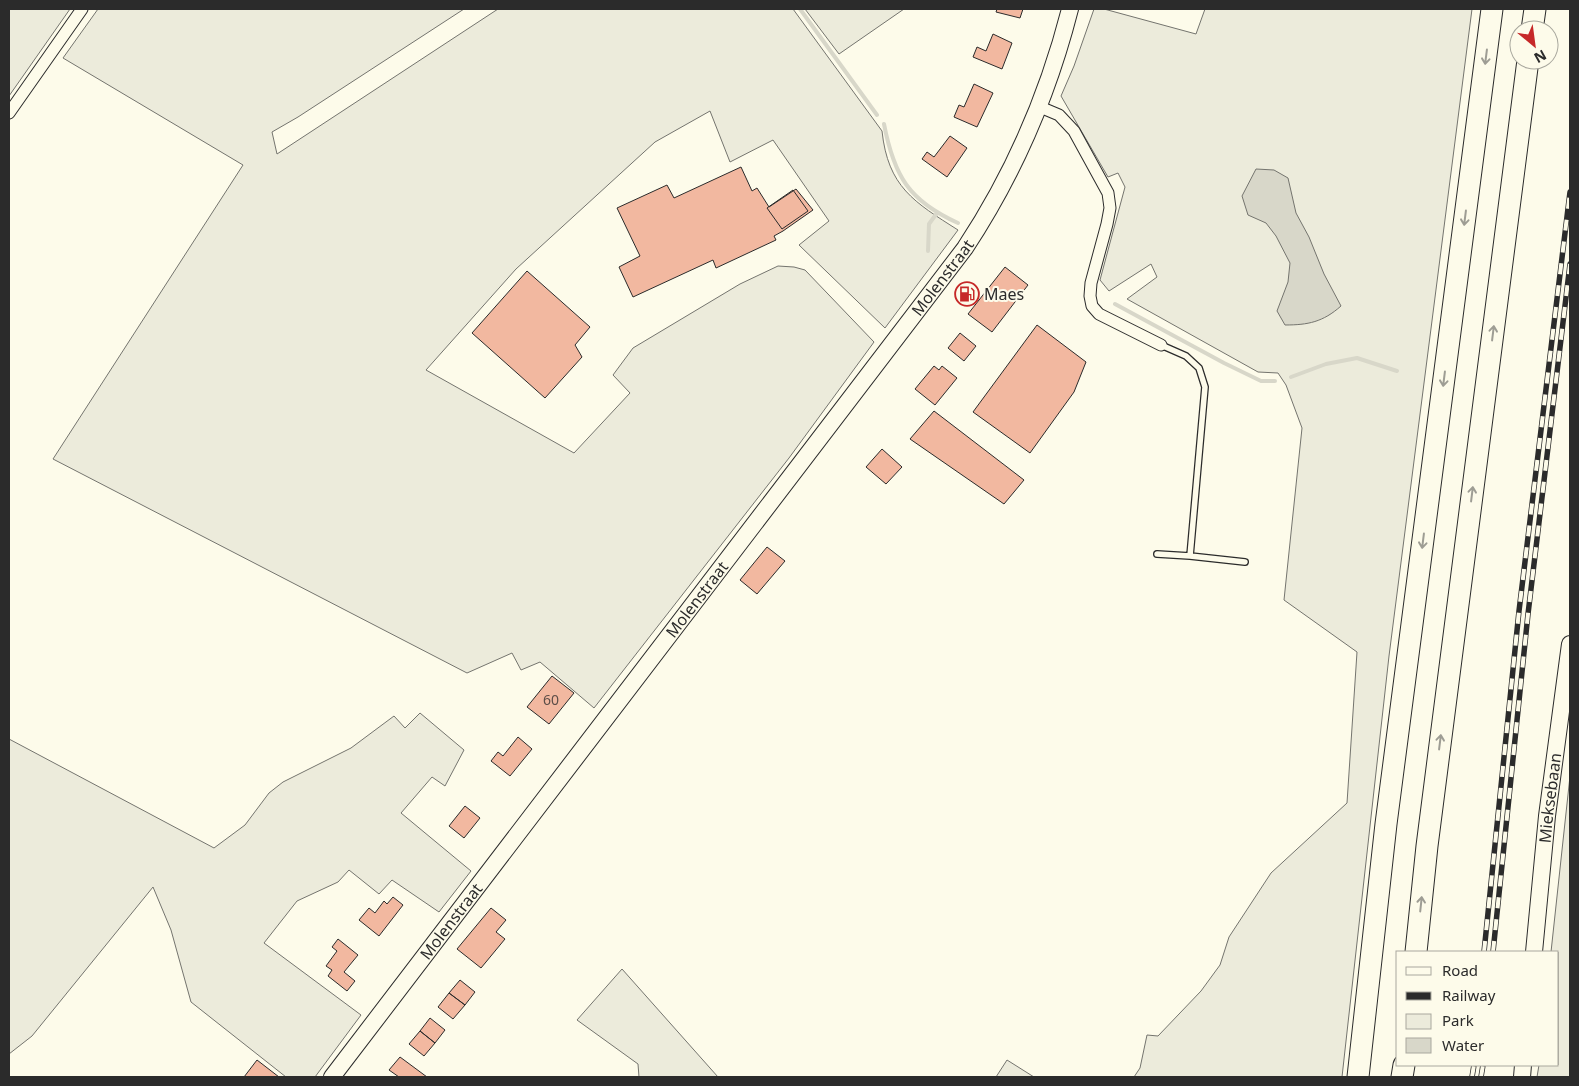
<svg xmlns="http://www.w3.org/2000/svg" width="1579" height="1086" viewBox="0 0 1579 1086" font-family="'Noto Sans',sans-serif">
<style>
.green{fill:#ecebdb;stroke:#74746e}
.water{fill:#d8d7c9;stroke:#74746e}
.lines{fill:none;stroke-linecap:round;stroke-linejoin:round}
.stream{stroke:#d8d7c9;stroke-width:4}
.building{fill:#f2b8a0;stroke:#2b2b2b}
.lane-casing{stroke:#2b2b2b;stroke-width:8}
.street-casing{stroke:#2b2b2b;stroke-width:13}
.secondary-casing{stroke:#2b2b2b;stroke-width:18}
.highway-casing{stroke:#2b2b2b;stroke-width:23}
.lane{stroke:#fdfbea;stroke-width:5.5}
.street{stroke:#fdfbea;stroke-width:11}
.secondary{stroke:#fdfbea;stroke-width:16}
.highway{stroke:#fdfbea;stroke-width:21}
.rail-casing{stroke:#2b2b2b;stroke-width:5.5}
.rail{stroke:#fdfbea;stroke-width:4;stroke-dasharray:11;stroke-linecap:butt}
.oneway{stroke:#9e9d94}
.labels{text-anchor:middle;stroke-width:4;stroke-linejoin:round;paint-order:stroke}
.number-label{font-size:14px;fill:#5d4e48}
.street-label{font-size:16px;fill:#2b2b2b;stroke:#fdfbea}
.poi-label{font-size:16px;fill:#2b2b2b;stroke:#fdfbea;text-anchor:start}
</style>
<rect width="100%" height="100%" fill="#fdfbea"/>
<path class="green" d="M 9,9 L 70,9 L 9,96 Z
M 98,9 L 464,9 L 298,117 L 272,132 L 277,154 L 498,9 L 793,9 L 882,131 C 888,187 914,202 958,230 L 885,328 L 799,245 L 829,221 L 773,140 L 730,162 L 710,111 L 655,142 L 516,269 L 426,370 L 574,453 L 630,393 L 613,375 L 633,348 L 740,284 L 778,266 L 794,267 L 805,270 L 874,342 L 789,458 L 594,708 L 540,662 L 521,670 L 512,653 L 467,673 L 53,459 L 243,165 L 63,58 Z
M 805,9 L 904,9 L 839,54 Z
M 1094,9 L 1104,9 L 1196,34 L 1205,9 L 1472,9 L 1389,656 L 1342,1077 L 1134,1077 L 1140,1068 L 1147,1035 L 1158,1036 L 1201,991 L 1220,965 L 1229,937 L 1271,873 L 1347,803 L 1357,652 L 1284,600 L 1302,428 L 1286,385 L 1278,373 L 1258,372 L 1127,299 L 1157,277 L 1151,264 L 1109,291 L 1100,280 L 1125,187 L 1118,173 L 1108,177 L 1061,96 L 1074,66 Z
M 420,713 L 464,750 L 445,786 L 432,777 L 401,813 L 471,871 L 439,912 L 392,880 L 379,894 L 349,870 L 338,882 L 297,901 L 264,943 L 361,1015 L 315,1077 L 286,1077 L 191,1002 L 171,930 L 153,887 L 32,1036 L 9,1054 L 9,739 L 214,848 L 245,825 L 269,793 L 283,782 L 351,748 L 394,716 L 405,728 Z
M 1570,776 L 1570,1077 L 1537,1077 L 1539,1065 L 1558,1065 L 1558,952 L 1551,952 Z
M 622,969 L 718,1077 L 639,1077 L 638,1064 L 577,1020 Z
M 1007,1060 L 1034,1077 L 996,1077 Z"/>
<path class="water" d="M 1256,169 L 1274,170 L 1288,178 L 1296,213 L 1309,237 L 1324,274 L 1341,306 C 1323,322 1308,325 1285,325 L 1277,311 L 1288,282 L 1290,263 L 1276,236 L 1266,223 L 1248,215 L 1242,196 Z"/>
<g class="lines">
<path class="stream" d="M 800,9 L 877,115
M 884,124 C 894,176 909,201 958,223
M 928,251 L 929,224 L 937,213
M 1115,304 L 1224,363 L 1261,381 L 1275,381
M 1291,377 L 1326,364 L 1357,358 L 1397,371"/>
</g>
<path class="building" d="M 997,9 L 1023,9 L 1020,18 L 996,12 Z
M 993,34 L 1012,43 L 1002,69 L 973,57 L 977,47 L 986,51 Z
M 974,84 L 993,93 L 977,127 L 954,117 L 959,105 L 964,107 Z
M 950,136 L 967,148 L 947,177 L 922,159 L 927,152 L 934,157 Z
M 741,167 L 752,191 L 757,188 L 769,207 L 796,189 L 813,210 L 783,231 L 774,236 L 776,240 L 716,268 L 713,260 L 633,297 L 619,267 L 640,256 L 617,208 L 667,185 L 674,198 Z
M 793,190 L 808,211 L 782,229 L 767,208 Z
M 1005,267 L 1028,285 L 992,332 L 968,314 Z
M 527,271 L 590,327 L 575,345 L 582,357 L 545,398 L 472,333 Z
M 1037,325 L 1086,362 L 1074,392 L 1030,453 L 973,412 Z
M 960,333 L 976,346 L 964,361 L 948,348 Z
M 934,366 L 939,370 L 942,366 L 957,378 L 935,405 L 915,389 Z
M 934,411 L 1024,480 L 1004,504 L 910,439 Z
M 882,449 L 902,467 L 886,484 L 866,467 Z
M 767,547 L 785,561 L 757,594 L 740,580 Z
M 552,676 L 574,693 L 549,724 L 527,707 Z
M 518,737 L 532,749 L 510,776 L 491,761 L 498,752 L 503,756 Z
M 465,806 L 480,818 L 464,838 L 449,826 Z
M 393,897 L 403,905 L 379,936 L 359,920 L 369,908 L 375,913 L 384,901 L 387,904 Z
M 491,908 L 506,920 L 496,932 L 505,939 L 481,968 L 457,949 Z
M 338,939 L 358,955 L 344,972 L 355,981 L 347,991 L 328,976 L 332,970 L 326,966 L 337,951 L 332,947 Z
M 460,980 L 475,992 L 465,1005 L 449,993 Z
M 449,993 L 465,1005 L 453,1019 L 438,1007 Z
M 430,1018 L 445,1030 L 435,1043 L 420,1031 Z
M 420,1031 L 435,1043 L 424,1056 L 409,1044 Z
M 400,1057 L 427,1077 L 399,1077 L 389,1070 Z
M 257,1060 L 279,1077 L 244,1077 Z"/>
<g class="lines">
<g class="lane-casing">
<path id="lane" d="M 1161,345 L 1186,356 L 1199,368 L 1205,387 L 1190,556 L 1245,562
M 1157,554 L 1190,556"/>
</g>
<g class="street-casing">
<path id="street" d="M 1040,107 L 1059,115 L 1074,131 L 1108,193 L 1110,208 L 1107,224 L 1091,283 L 1090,296 L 1092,306 L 1099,314 L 1161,345
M 9,113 L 82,9"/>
</g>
<g class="secondary-casing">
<g id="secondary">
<path id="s1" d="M 1534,952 L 1547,816 L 1570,644"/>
<path id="s2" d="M 332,1077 L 965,248 C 1014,174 1048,95 1070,9"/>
<path d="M 1522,1077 L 1523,1065"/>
</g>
</g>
<g class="highway-casing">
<path id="highway" d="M 1532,30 L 1535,9
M 1416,952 L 1427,846 L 1528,60
M 1358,1077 L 1386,824 L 1492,9
M 1402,1077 L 1404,1065"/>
</g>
<use href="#lane" class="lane"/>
<use href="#street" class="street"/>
<use href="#secondary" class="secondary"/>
<use href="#highway" class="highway"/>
<g class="rail-casing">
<path id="rail" d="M 1484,952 L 1519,611 L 1570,192
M 1493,952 L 1528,614 L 1570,264
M 1472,1077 L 1474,1065
M 1481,1077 L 1483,1065"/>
</g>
<use href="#rail" class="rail"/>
</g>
<defs><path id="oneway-shaft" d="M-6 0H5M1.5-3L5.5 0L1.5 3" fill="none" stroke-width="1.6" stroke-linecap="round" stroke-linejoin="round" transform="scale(1.25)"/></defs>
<g class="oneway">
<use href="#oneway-shaft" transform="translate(1486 57) rotate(97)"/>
<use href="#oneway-shaft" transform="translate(1465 218) rotate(97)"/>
<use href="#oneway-shaft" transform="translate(1493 333) rotate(-83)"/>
<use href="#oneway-shaft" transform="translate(1444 379) rotate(97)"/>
<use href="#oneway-shaft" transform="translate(1472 494) rotate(-83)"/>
<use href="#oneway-shaft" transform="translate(1423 541) rotate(97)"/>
<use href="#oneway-shaft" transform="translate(1440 742) rotate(-83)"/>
<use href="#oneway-shaft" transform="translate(1421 904) rotate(-84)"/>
</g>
<defs>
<g id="fuel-ring" transform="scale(1.25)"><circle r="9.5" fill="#fdfbea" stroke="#c62828" stroke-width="1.5"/><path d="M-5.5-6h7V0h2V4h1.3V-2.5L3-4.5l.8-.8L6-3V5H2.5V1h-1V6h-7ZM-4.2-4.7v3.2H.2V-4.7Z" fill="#c62828"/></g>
</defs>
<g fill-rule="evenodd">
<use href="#fuel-ring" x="967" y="294"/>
</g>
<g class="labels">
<g class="number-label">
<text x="551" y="705">60</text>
</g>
<g class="street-label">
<text dy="6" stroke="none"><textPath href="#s2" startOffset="1006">Molenstraat</textPath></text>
<text dy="6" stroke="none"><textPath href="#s2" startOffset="601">Molenstraat</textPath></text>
<text dy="6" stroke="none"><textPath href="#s1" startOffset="155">Mieksebaan</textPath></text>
<text dy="6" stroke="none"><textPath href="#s2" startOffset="196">Molenstraat</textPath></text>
</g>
<g class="poi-label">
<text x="984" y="300">Maes</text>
</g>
</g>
<rect width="1579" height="1086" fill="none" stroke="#2b2b2b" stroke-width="20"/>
<rect x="1396" y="951" width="162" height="115" fill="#fdfbea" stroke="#a9a89e"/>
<rect x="1406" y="967" width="25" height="8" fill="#fdfbea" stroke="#a9a89e"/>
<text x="1442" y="976" font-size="15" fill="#2b2b2b">Road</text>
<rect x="1406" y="992" width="25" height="8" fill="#2b2b2b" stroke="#a9a89e"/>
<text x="1442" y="1001" font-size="15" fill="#2b2b2b">Railway</text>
<rect x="1406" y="1014" width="25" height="15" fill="#ecebdb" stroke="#a9a89e"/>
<text x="1442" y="1026" font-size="15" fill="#2b2b2b">Park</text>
<rect x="1406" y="1038" width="25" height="15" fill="#d8d7c9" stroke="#a9a89e"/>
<text x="1442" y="1051" font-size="15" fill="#2b2b2b">Water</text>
<g transform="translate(1534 45) rotate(151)"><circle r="24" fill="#fdfbea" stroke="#a9a89e"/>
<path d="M0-4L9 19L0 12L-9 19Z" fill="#c62828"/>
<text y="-8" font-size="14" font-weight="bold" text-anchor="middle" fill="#2b2b2b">N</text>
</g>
</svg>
